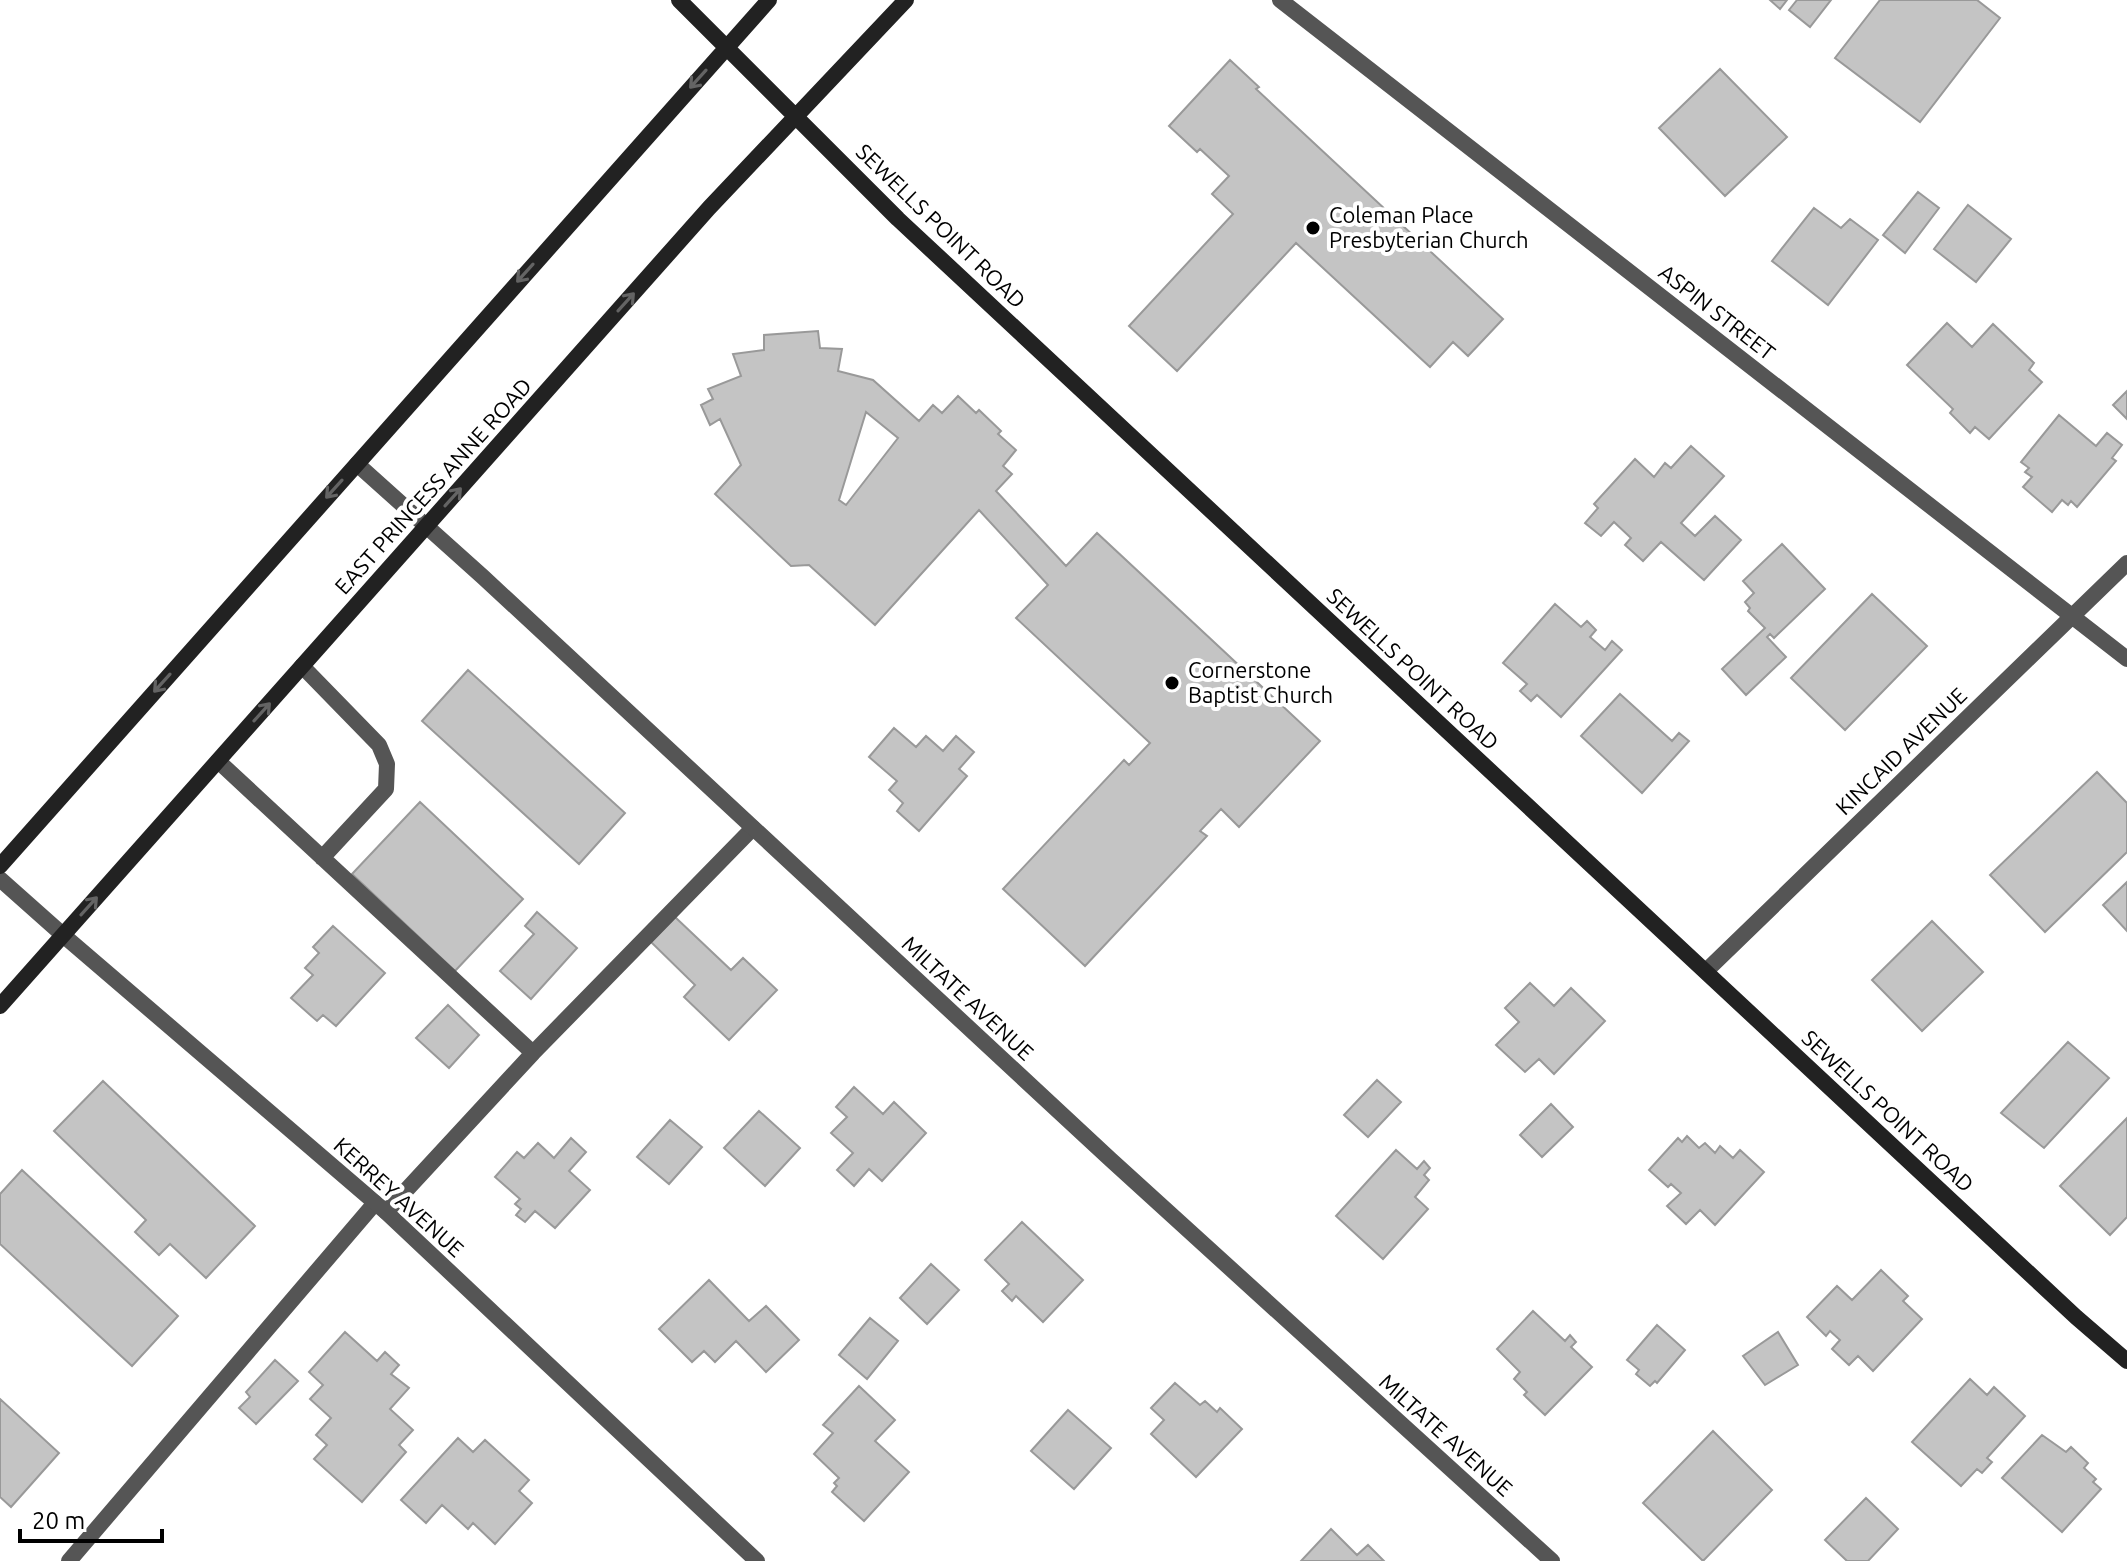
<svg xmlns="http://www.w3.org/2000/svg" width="2127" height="1561" viewBox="0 0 2127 1561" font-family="Ubuntu,sans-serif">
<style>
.building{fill:#c4c4c4;stroke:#999;stroke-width:2;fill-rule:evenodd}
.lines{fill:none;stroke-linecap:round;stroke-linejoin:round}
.lane{stroke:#555;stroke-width:16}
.street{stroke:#555;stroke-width:16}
.secondary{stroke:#222;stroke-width:16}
.oneway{stroke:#646464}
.poi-dot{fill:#000;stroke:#fff;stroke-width:3}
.labels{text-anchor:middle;stroke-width:8;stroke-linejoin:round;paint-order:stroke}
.poi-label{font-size:22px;fill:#000;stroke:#fff;text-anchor:start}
.street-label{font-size:22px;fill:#000;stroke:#fff}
</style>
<rect width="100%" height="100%" fill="#fff"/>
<path class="building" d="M 1770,0 L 1787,0 L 1780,9 Z
M 1797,0 L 1831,0 L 1810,27 L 1789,10 Z
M 1880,0 L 1977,0 L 2000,18 L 1920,122 L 1835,58 Z
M 1230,60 L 1259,87 L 1256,89 L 1503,319 L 1468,356 L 1453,342 L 1430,367 L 1296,243 L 1177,371 L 1129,326 L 1233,214 L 1212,194 L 1229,176 L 1200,149 L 1197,152 L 1169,126 Z
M 1720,69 L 1787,137 L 1725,196 L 1659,128 Z
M 1918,192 L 1939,208 L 1905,253 L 1883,235 Z
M 1968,205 L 2011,239 L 1976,282 L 1934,249 Z
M 1814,208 L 1841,228 L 1850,219 L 1878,240 L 1828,305 L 1772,261 Z
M 1947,323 L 1972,347 L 1993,324 L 2034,363 L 2029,370 L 2042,382 L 1989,439 L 1975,427 L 1970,433 L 1950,413 L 1953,409 L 1907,365 Z
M 818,331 L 820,348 L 842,349 L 838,371 L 873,380 L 919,421 L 933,405 L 942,413 L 958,396 L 976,413 L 979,410 L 1001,431 L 998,434 L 1016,450 L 1003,466 L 1012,474 L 996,491 L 1066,566 L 1097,533 L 1320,741 L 1239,827 L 1221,809 L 1200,831 L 1207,836 L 1085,966 L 1003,889 L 1124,760 L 1129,765 L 1150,743 L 1016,618 L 1048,585 L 979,510 L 875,625 L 809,565 L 791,566 L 715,494 L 741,465 L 720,419 L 710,425 L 701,405 L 713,399 L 708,389 L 741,376 L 733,354 L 764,350 L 764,335 ZM 866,412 L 898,438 L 846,505 L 839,500 Z
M 2127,391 L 2127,419 L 2113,405 Z
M 2059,415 L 2096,446 L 2107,433 L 2122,445 L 2112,458 L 2116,461 L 2077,507 L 2071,501 L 2068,505 L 2062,500 L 2052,512 L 2023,487 L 2032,477 L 2025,472 L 2029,468 L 2021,462 Z
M 1691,446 L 1724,476 L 1681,523 L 1695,536 L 1715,516 L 1741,540 L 1704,580 L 1661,542 L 1643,561 L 1625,545 L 1631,538 L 1614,522 L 1601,536 L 1585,523 L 1598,508 L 1594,504 L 1635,459 L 1654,477 L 1665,463 L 1671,468 Z
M 1782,544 L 1825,589 L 1774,638 L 1770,634 L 1767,637 L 1786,657 L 1746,695 L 1722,669 L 1765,628 L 1748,611 L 1750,608 L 1745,602 L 1754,593 L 1743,581 Z
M 1872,594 L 1927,646 L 1845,730 L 1791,678 Z
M 1555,604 L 1581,627 L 1587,621 L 1596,630 L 1590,637 L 1605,650 L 1612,641 L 1622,650 L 1561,717 L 1537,695 L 1531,701 L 1520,691 L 1527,684 L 1503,663 Z
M 468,670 L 625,813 L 579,864 L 422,721 Z
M 1620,694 L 1672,741 L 1679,733 L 1689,741 L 1642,793 L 1581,736 Z
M 894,728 L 916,747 L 926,736 L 943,751 L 956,736 L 974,752 L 959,769 L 967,776 L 919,831 L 897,811 L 903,803 L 889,790 L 897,781 L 869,757 Z
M 2097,772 L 2127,803 L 2127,852 L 2045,932 L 1990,875 Z
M 420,802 L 523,899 L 455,971 L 352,874 Z
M 2127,882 L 2127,931 L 2103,905 Z
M 537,912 L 577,948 L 531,999 L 500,971 L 534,934 L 525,926 Z
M 675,917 L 731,970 L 743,958 L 777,990 L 729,1040 L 684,997 L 695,985 L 651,942 Z
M 1932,921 L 1983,972 L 1922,1031 L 1872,980 Z
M 333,926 L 385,973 L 336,1026 L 323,1015 L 317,1021 L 291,998 L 313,975 L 305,968 L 319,953 L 313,947 Z
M 1530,983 L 1554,1006 L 1571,988 L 1605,1021 L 1554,1074 L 1539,1059 L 1525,1072 L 1496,1045 L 1519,1022 L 1505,1008 Z
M 448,1005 L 479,1035 L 449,1068 L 416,1038 Z
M 2068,1042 L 2109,1078 L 2044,1148 L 2001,1113 Z
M 1377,1080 L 1401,1102 L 1368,1137 L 1344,1115 Z
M 103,1081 L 255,1226 L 206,1278 L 170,1244 L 159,1255 L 135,1232 L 146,1220 L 54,1131 Z
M 854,1087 L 883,1114 L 894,1102 L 926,1133 L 882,1181 L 869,1169 L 854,1186 L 837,1170 L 853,1153 L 831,1133 L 847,1117 L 836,1107 Z
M 1551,1104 L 1573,1127 L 1542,1157 L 1520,1135 Z
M 759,1111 L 800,1148 L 765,1186 L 724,1148 Z
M 2127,1118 L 2127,1217 L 2110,1235 L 2060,1186 Z
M 670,1120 L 702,1147 L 669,1184 L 637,1157 Z
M 1687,1136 L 1699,1148 L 1705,1143 L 1715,1153 L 1720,1146 L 1733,1158 L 1740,1150 L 1764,1172 L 1715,1225 L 1700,1210 L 1686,1224 L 1667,1206 L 1681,1193 L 1671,1184 L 1668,1187 L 1649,1170 L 1678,1138 L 1682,1142 Z
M 571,1138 L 586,1152 L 569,1171 L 590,1190 L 555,1228 L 535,1211 L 525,1222 L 516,1215 L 521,1209 L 515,1204 L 520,1199 L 495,1177 L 517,1152 L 524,1158 L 538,1143 L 554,1158 Z
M 1396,1150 L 1417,1169 L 1424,1161 L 1430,1168 L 1424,1175 L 1429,1180 L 1415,1197 L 1428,1209 L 1383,1259 L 1336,1216 Z
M 22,1170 L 178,1316 L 132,1366 L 0,1244 L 0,1194 Z
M 1022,1222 L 1083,1280 L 1043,1322 L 1016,1296 L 1012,1301 L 1002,1291 L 1009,1284 L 985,1260 Z
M 931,1264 L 959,1290 L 927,1324 L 900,1298 Z
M 1881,1270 L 1908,1296 L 1903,1301 L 1922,1319 L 1873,1371 L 1858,1356 L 1849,1365 L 1832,1349 L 1840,1340 L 1830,1331 L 1826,1336 L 1807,1317 L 1837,1286 L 1852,1300 Z
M 709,1280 L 749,1321 L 766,1306 L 799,1340 L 766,1372 L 736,1341 L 715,1362 L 704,1351 L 692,1362 L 659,1329 Z
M 1533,1311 L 1565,1341 L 1570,1335 L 1576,1342 L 1571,1347 L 1592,1367 L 1545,1415 L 1524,1395 L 1527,1392 L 1514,1379 L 1520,1372 L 1497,1349 Z
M 870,1318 L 898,1341 L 867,1379 L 839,1355 Z
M 1657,1325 L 1685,1350 L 1657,1383 L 1655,1381 L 1650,1386 L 1636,1374 L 1639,1370 L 1627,1360 Z
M 345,1332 L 377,1361 L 385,1352 L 399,1365 L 391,1374 L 409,1388 L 390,1409 L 413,1430 L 399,1445 L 406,1452 L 362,1502 L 314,1459 L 327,1445 L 316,1435 L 331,1418 L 310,1399 L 323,1385 L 309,1372 Z
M 1778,1332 L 1798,1365 L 1765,1385 L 1743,1356 Z
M 275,1360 L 298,1381 L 256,1424 L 239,1408 L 250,1397 L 246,1392 Z
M 1970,1379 L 1987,1395 L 1994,1387 L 2025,1416 L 1987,1458 L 1992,1462 L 1982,1473 L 1977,1469 L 1961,1486 L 1912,1442 Z
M 1175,1383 L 1200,1405 L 1205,1401 L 1217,1412 L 1220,1408 L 1242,1429 L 1196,1477 L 1151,1434 L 1164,1420 L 1151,1408 Z
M 859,1386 L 895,1420 L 875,1441 L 909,1472 L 864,1521 L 832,1492 L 837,1486 L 834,1483 L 839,1478 L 814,1454 L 833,1433 L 823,1425 Z
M 0,1399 L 59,1453 L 11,1507 L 0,1497 Z
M 1068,1410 L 1111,1448 L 1074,1489 L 1031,1451 Z
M 1713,1431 L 1772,1490 L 1703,1561 L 1643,1503 Z
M 2042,1435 L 2066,1452 L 2071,1447 L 2088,1463 L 2084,1468 L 2096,1479 L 2093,1482 L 2101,1489 L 2062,1532 L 2002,1478 Z
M 458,1438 L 473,1452 L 485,1440 L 529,1480 L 519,1491 L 532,1503 L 495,1544 L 473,1523 L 468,1529 L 442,1505 L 426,1523 L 401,1500 Z
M 1866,1498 L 1898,1529 L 1868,1561 L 1847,1561 L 1825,1540 Z
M 1331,1529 L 1357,1555 L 1368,1545 L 1384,1561 L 1301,1561 Z"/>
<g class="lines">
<path class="lane" d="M 302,666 L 379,745 L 387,764 L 386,789 L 322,858
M 218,761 L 533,1053
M 386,1212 L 533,1053 L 753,828
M 69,1561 L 375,1203"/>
<path class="street" d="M 1280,0 L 2127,659
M 357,464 L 483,577 L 1110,1159 L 1552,1561
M 0,879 L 63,935 L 386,1212 L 757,1561
M 1706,971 L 2127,563"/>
<path class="secondary" d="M 679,0 L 898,219 L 2076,1317 L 2127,1361
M 0,866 L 769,0
M 0,1006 L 709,208 L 906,0"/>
</g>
<defs><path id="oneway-shaft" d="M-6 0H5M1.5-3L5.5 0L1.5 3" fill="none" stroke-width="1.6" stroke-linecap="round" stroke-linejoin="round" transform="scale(2)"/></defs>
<g class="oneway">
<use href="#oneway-shaft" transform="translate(698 79) rotate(132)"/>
<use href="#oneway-shaft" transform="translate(525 273) rotate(132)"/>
<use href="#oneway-shaft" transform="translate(626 302) rotate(-48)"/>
<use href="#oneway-shaft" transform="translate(334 489) rotate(132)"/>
<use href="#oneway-shaft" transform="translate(453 497) rotate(-48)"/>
<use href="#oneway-shaft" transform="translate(162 683) rotate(132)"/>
<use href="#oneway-shaft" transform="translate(262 712) rotate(-48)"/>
<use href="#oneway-shaft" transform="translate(89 906) rotate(-48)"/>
</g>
<g class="poi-dot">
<circle cx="1313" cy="228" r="8"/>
<circle cx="1172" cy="683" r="8"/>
</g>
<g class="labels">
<g class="poi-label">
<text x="1329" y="223">Coleman Place<tspan x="1329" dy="25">Presbyterian Church</tspan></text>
<text x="1188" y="678">Cornerstone<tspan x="1188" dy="25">Baptist Church</tspan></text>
</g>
<g class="street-label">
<text transform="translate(941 226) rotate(44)" y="8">SEWELLS POINT ROAD</text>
<text transform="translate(1717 312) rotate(38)" y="8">ASPIN STREET</text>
<text transform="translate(433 486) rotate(-48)" y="8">EAST PRINCESS ANNE ROAD</text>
<text transform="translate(1413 669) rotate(43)" y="8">SEWELLS POINT ROAD</text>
<text transform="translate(1901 751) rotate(-44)" y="8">KINCAID AVENUE</text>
<text transform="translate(968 998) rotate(43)" y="8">MILTATE AVENUE</text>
<text transform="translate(1888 1111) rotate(43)" y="8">SEWELLS POINT ROAD</text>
<text transform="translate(399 1197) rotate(42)" y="8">KERREY AVENUE</text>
<text transform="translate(1446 1435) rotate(42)" y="8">MILTATE AVENUE</text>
</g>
</g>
<path d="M20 1529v12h142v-12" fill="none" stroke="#000000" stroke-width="4"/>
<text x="32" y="1529" font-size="24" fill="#000000" stroke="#ffffff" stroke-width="6" paint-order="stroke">20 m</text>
</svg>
